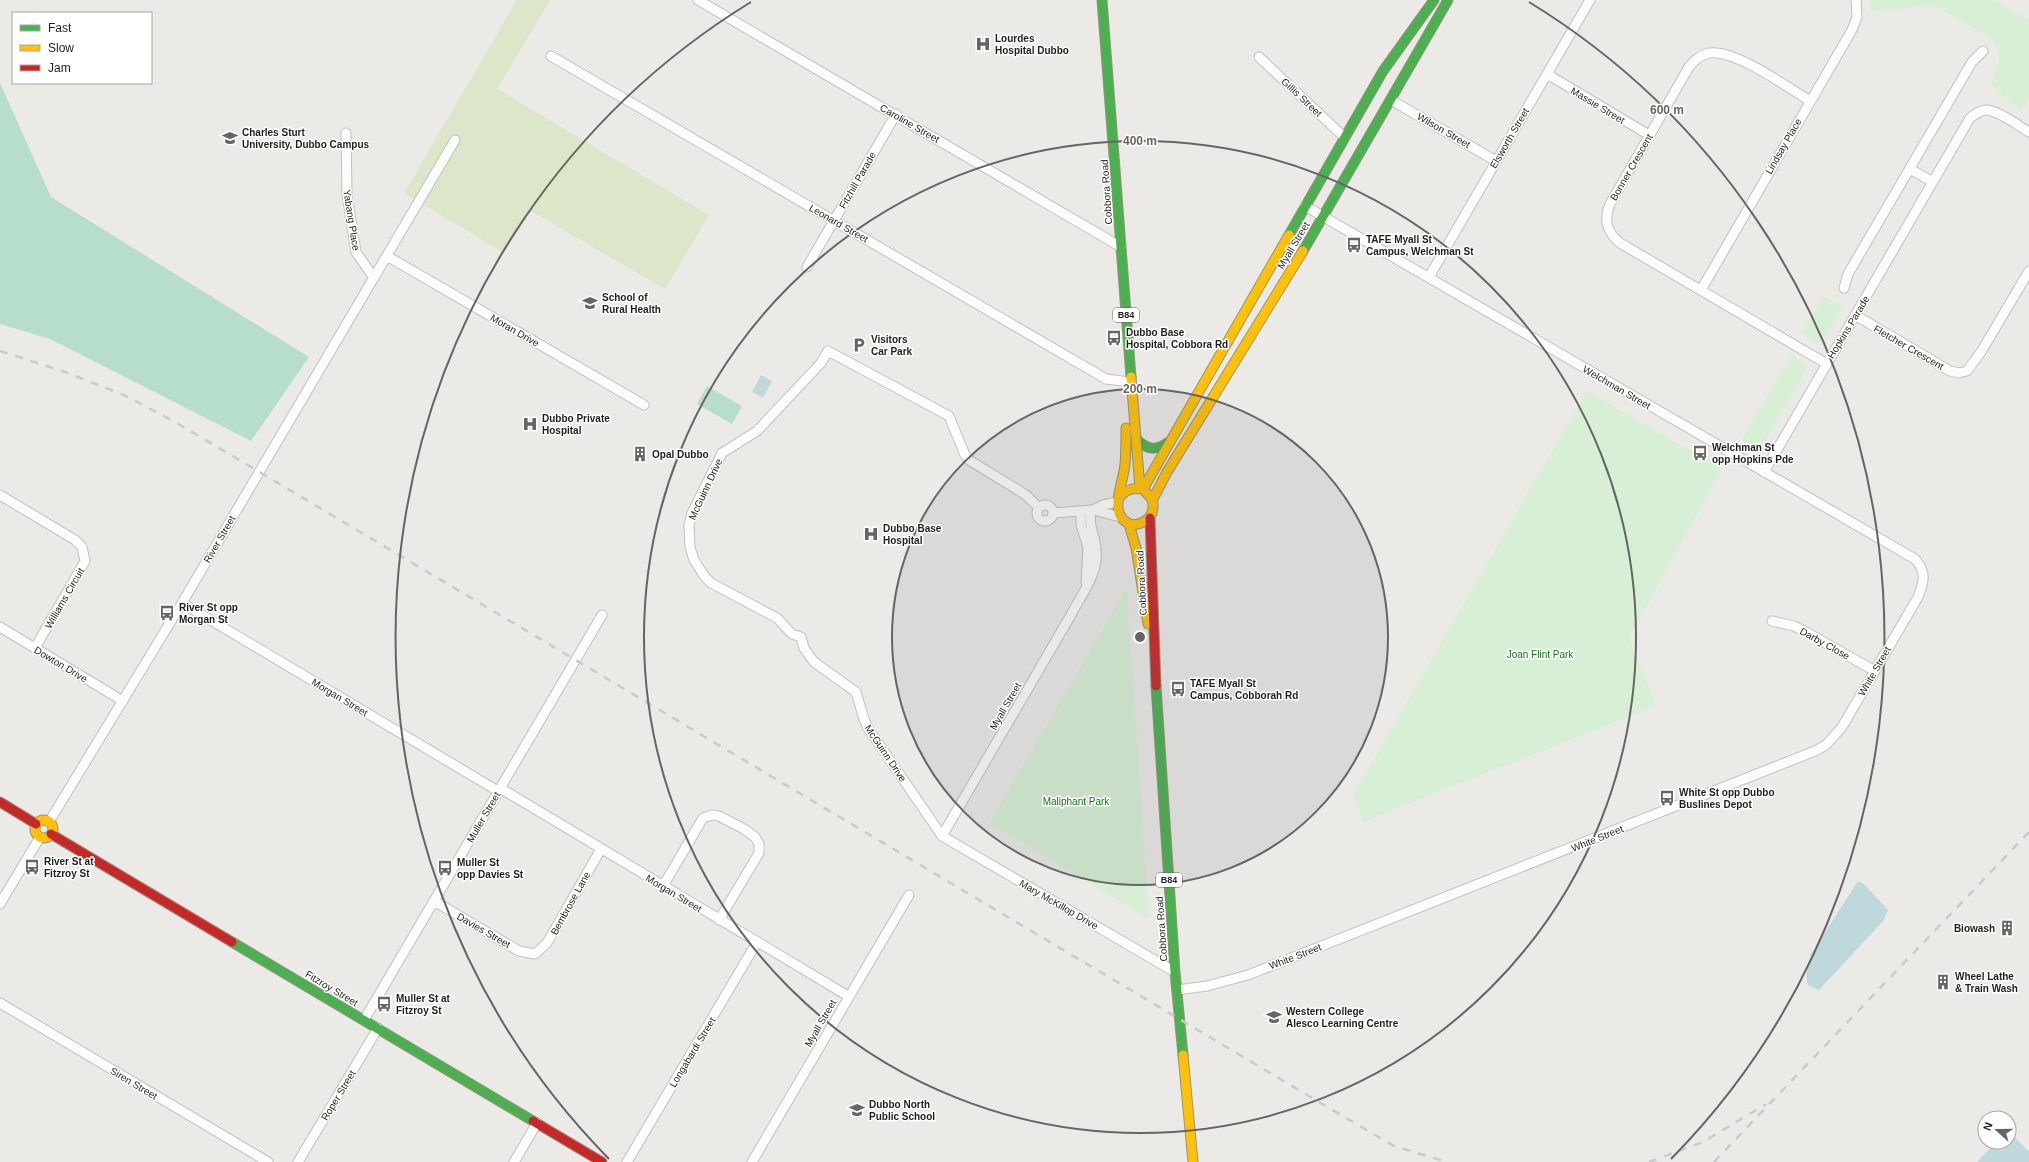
<svg xmlns="http://www.w3.org/2000/svg" width="2029" height="1162" viewBox="0 0 2029 1162" font-family="Arial,sans-serif">
<style>
.grass{fill:#dce6c9}
.park{fill:#d7f0d5}
.pitch{fill:#b7deca}
.water{fill:#bed8dc}
.lines{fill:none;stroke-linecap:round;stroke-linejoin:round}
.street-casing{stroke:#c2c1bf;stroke-width:11}
.fast-casing{stroke:#949481;stroke-width:11}
.slow-casing{stroke:#949481;stroke-width:11}
.jam-casing{stroke:#949481;stroke-width:11}
.street{stroke:#fcfcfb;stroke-width:9}
.fast{stroke:#4caf50;stroke-width:9}
.slow{stroke:#ffc107;stroke-width:9}
.jam{stroke:#c62828;stroke-width:9}
.rail{stroke:#cacac9;stroke-width:2.5;stroke-dasharray:8 8;stroke-linecap:butt}
.ring{fill:none;stroke:#666564;stroke-width:2}
.labels{text-anchor:middle;stroke-width:3;stroke-linejoin:round;paint-order:stroke}
.shield{fill:#fff;stroke:#626262;stroke-width:1}
.shield-label{font-size:9px;font-weight:bold;fill:#1e1e1e}
.poi-label{font-size:10px;font-weight:bold;fill:#1e1e1e;stroke:#fff;text-anchor:start}
.street-label{font-size:10px;fill:#1e1e1e;stroke:#fff}
.park-label{font-size:10px;fill:#177216;stroke:#fff}
.centre{fill:#666564;stroke:#fff;stroke-width:2}
.ring-label{font-size:12px;text-anchor:middle;font-weight:bold;fill:#666564;stroke:#fff;stroke-width:3;stroke-linejoin:round;paint-order:stroke}
</style>
<rect width="100%" height="100%" fill="#eceae7"/>
<path class="grass" d="M 517,0 L 550,0 L 497,89 L 709,215 L 665,289 L 529,210 L 504,253 L 404,193 Z"/>
<path class="park" d="M 1870,0 L 1994,0 L 2029,20 L 2029,99 L 2021,112 L 1991,84 C 1997,65 2005,55 1991,38 L 1936,6 L 1871,11 Z
M 1824,296 L 1843,307 L 1823,341 L 1816,343 L 1801,334 Z
M 1792,354 L 1804,365 L 1806,371 L 1763,444 L 1756,446 L 1741,440 Z
M 1587,391 L 1722,469 L 1629,638 L 1656,706 L 1363,822 L 1353,795 Z
M 1127,588 L 1149,919 L 989,823 Z"/>
<path class="pitch" d="M 0,83 L 51,197 L 309,357 L 251,441 L 50,339 L 0,324 Z
M 707,386 L 742,406 L 732,424 L 697,404 Z"/>
<path class="water" d="M 761,375 L 772,381 L 763,398 L 752,392 Z
M 1858,881 L 1864,884 L 1888,910 L 1884,920 L 1819,990 L 1808,985 C 1805,974 1807,965 1811,954 Z
M 2009,1135 L 2014,1136 L 2029,1152 L 2029,1162 L 1977,1162 L 1996,1142 L 2009,1142 Z"/>
<g class="lines">
<g class="street-casing">
<path id="street" d="M 698,0 L 1121,247
M 551,56 L 1106,379 L 1130,382
M 1259,57 L 1344,137
M 1547,74 L 1649,135
M 1391,100 L 1496,161
M 1810,101 C 1787,87 1735,49 1709,53 C 1700,55 1695,60 1689,67 L 1610,204 C 1603,220 1607,232 1620,243 L 1827,364
M 346,133 L 347,194 L 356,252 L 374,278
M 1910,169 L 1933,182
M 387,256 L 644,405
M 807,267 L 896,114
M 1429,277 L 1590,0
M 1844,288 L 1848,274 L 1972,62 L 1983,51
M 1701,290 L 1852,30 L 1857,17 L 1856,0
M 1855,315 L 1950,371 L 1959,373 L 1967,371 L 1981,352 L 2029,271
M 1764,472 L 1970,118 C 1975,114 1980,110 1987,110 C 2001,112 2017,125 2029,132
M 0,495 L 75,540 L 82,547 L 85,561 L 35,648
M1037 513a8 8 0 1 1 16 0a8 8 0 1 1-16 0Z
M 1039,508 L 1026,495 L 969,460 L 965,455 L 949,416 L 828,351 L 821,363 L 757,431 L 722,453 L 692,513 L 689,525 L 690,547 L 694,560 L 705,577 L 711,583 L 777,618 L 792,634 L 801,637 L 804,648 L 814,662 L 856,692 L 864,719 L 868,728 L 942,836 L 1175,972
M 1093,510 L 1120,517
M 1081,511 L 1081,525 L 1088,548 L 1086,583
M 1053,513 L 1093,510 L 1103,505 L 1117,502
M 182,603 L 498,791
M 1772,621 L 1794,626 L 1806,632 L 1875,671
M 0,627 L 123,701
M 500,788 L 848,996
M 49,822 L 182,603 L 455,140
M 942,836 L 1072,613 C 1082,594 1099,572 1096,550 C 1095,533 1088,528 1091,510
M 663,886 L 703,818 L 712,815 L 719,816 L 744,829 L 755,837 L 759,844 L 759,853 L 719,920
M 434,901 L 519,951 L 535,954 L 547,943 L 601,849
M 0,904 L 40,837
M 1177,990 L 1207,986 L 1248,975 L 1815,751 L 1826,745 L 1842,727 L 1918,597 C 1924,582 1927,572 1915,559 L 1305,206
M 0,1003 L 268,1162
M 364,1020 L 602,615
M 298,1162 L 378,1028
M 514,1162 L 537,1123
M 627,1162 L 757,942
M 752,1162 L 909,895"/>
</g>
<g class="fast-casing">
<path id="fast" d="M 1102,0 L 1131,377
M 1289,235 L 1383,71 L 1434,0
M 1303,251 L 1448,0
M 1135,438 C 1147,450 1156,452 1170,441
M 1156,686 L 1175,972 L 1183,1055
M 232,942 L 533,1121"/>
</g>
<g class="slow-casing">
<path id="slow" d="M 1131,377 L 1140,488
M 1143,489 L 1289,235
M 1118,499 C 1125,490 1132,487 1143,489 L 1152,499 C 1156,514 1148,523 1133,525 C 1106,518 1123,484 1125,465 C 1126,453 1126,440 1126,428
M 1153,499 L 1167,472 L 1303,251
M 1129,524 L 1136,548 L 1148,624
M35 829a9 9 0 1 1 18 0a9 9 0 1 1-18 0Z
M 1183,1055 L 1193,1162"/>
</g>
<g class="jam-casing">
<path id="jam" d="M 1150,518 L 1156,686
M 0,802 L 36,824
M 51,834 L 232,942
M 533,1121 L 602,1162"/>
</g>
<use href="#street" class="street"/>
<use href="#fast" class="fast"/>
<use href="#slow" class="slow"/>
<use href="#jam" class="jam"/>
<path class="rail" d="M 0,351 L 65,372 L 124,395 L 177,423 L 1329,1108 L 1394,1146 L 1447,1162
M 1649,1162 L 1703,1142 L 1766,1104
M 1714,1162 L 2029,832"/>
</g>
<circle cx="1140" cy="637" r="248" fill="#666564" fill-opacity=".12"/>
<g class="ring">
<circle cx="1140" cy="637" r="248"/>
<circle cx="1140" cy="637" r="496"/>
<path d="M609 1159A745 745 0 0 1 751 2M1529 2A745 745 0 0 1 1671 1159"/>
</g>
<defs>
<g id="hospital-bare" transform="scale(1.2)"><path d="M-5-5h3v3.5h4V-5h3V5h-3V1.5h-4V5h-3Z" fill="#666564" stroke="#fff" stroke-width="2.5" paint-order="stroke"/></g>
<g id="university-bare" transform="scale(1.2)"><path d="M0-5L7-2L0 1L-7-2ZM-4 1L0 2.5L4 1V4Q0 6-4 4Z" fill="#666564" stroke="#fff" stroke-width="2.5" paint-order="stroke"/></g>
<g id="bus-bare" transform="scale(1.2)"><path d="M-5-6H5V4H4V6H2V4H-2V6H-4V4H-5ZM-3.5-4V0h7V-4ZM-3.5 1.2v1.5H-2V1.2ZM2 1.2v1.5H3.5V1.2Z" fill="#666564" stroke="#fff" stroke-width="2.5" paint-order="stroke"/></g>
<g id="parking-bare" transform="scale(1.2)"><path d="M-3.5-5.5H1a3.5 3.5 0 0 1 0 7H-1V5.5H-3.5ZM-1-3.4V-.6H.8a1.4 1.4 0 0 0 0-2.8Z" fill="#666564" stroke="#fff" stroke-width="2.5" paint-order="stroke"/></g>
<g id="building-bare" transform="scale(1.2)"><path d="M-4-6H4V6H1V3H-1V6H-4ZM-2.5-4.3h1.7v1.8h-1.7ZM.8-4.3h1.7v1.8H.8ZM-2.5-1h1.7V.8h-1.7ZM.8-1h1.7V.8H.8Z" fill="#666564" stroke="#fff" stroke-width="2.5" paint-order="stroke"/></g>
<g id="school-bare" transform="scale(1.2)"><path d="M0-5L7-2L0 1L-7-2ZM-4 1L0 2.5L4 1V4Q0 6-4 4Z" fill="#666564" stroke="#fff" stroke-width="2.5" paint-order="stroke"/></g>
</defs>
<g fill-rule="evenodd">
<use href="#hospital-bare" x="983" y="44"/>
<use href="#university-bare" x="230" y="138"/>
<use href="#bus-bare" x="1354" y="245"/>
<use href="#university-bare" x="590" y="303"/>
<use href="#bus-bare" x="1114" y="338"/>
<use href="#parking-bare" x="859" y="345"/>
<use href="#hospital-bare" x="530" y="424"/>
<use href="#bus-bare" x="1700" y="453"/>
<use href="#building-bare" x="640" y="454"/>
<use href="#hospital-bare" x="871" y="534"/>
<use href="#bus-bare" x="167" y="613"/>
<use href="#bus-bare" x="1178" y="689"/>
<use href="#bus-bare" x="1667" y="798"/>
<use href="#bus-bare" x="32" y="867"/>
<use href="#bus-bare" x="445" y="868"/>
<use href="#building-bare" x="2007" y="928"/>
<use href="#building-bare" x="1943" y="982"/>
<use href="#bus-bare" x="384" y="1004"/>
<use href="#university-bare" x="1274" y="1017"/>
<use href="#school-bare" x="857" y="1110"/>
</g>
<g class="labels">
<g class="shield">
<rect x="1113" y="308" width="26" height="14" rx="3"/>
<rect x="1156" y="873" width="26" height="14" rx="3"/>
</g>
<g class="shield-label">
<text x="1126" y="318">B84</text>
<text x="1169" y="883">B84</text>
</g>
<g class="poi-label">
<text x="995" y="42">Lourdes<tspan x="995" dy="12">Hospital Dubbo</tspan></text>
<text x="242" y="136">Charles Sturt<tspan x="242" dy="12">University, Dubbo Campus</tspan></text>
<text x="1366" y="243">TAFE Myall St<tspan x="1366" dy="12">Campus, Welchman St</tspan></text>
<text x="602" y="301">School of<tspan x="602" dy="12">Rural Health</tspan></text>
<text x="1126" y="336">Dubbo Base<tspan x="1126" dy="12">Hospital, Cobbora Rd</tspan></text>
<text x="871" y="343">Visitors<tspan x="871" dy="12">Car Park</tspan></text>
<text x="542" y="422">Dubbo Private<tspan x="542" dy="12">Hospital</tspan></text>
<text x="1712" y="451">Welchman St<tspan x="1712" dy="12">opp Hopkins Pde</tspan></text>
<text x="652" y="458">Opal Dubbo</text>
<text x="883" y="532">Dubbo Base<tspan x="883" dy="12">Hospital</tspan></text>
<text x="179" y="611">River St opp<tspan x="179" dy="12">Morgan St</tspan></text>
<text x="1190" y="687">TAFE Myall St<tspan x="1190" dy="12">Campus, Cobborah Rd</tspan></text>
<text x="1679" y="796">White St opp Dubbo<tspan x="1679" dy="12">Buslines Depot</tspan></text>
<text x="44" y="865">River St at<tspan x="44" dy="12">Fitzroy St</tspan></text>
<text x="457" y="866">Muller St<tspan x="457" dy="12">opp Davies St</tspan></text>
<text x="1995" y="932" text-anchor="end">Biowash</text>
<text x="1955" y="980">Wheel Lathe<tspan x="1955" dy="12">&amp; Train Wash</tspan></text>
<text x="396" y="1002">Muller St at<tspan x="396" dy="12">Fitzroy St</tspan></text>
<text x="1286" y="1015">Western College<tspan x="1286" dy="12">Alesco Learning Centre</tspan></text>
<text x="869" y="1108">Dubbo North<tspan x="869" dy="12">Public School</tspan></text>
</g>
<g class="street-label">
<text transform="translate(1302 97) rotate(43)" y="4">Gillis Street</text>
<text transform="translate(1598 105) rotate(31)" y="4">Massie Street</text>
<text transform="translate(910 123) rotate(30)" y="4">Caroline Street</text>
<text transform="translate(1444 130) rotate(30)" y="4">Wilson Street</text>
<text transform="translate(1509 138) rotate(-60)" y="4">Elsworth Street</text>
<text transform="translate(1783 146) rotate(-60)" y="4">Lindsay Place</text>
<text transform="translate(1631 167) rotate(-60)" y="4">Bonner Crescent</text>
<text transform="translate(857 180) rotate(-60)" y="4">Fitzhill Parade</text>
<text transform="translate(1106 192) rotate(-94)" y="4">Cobbora Road</text>
<text transform="translate(352 220) rotate(81)" y="4">Yabang Place</text>
<text transform="translate(839 223) rotate(30)" y="4">Leonard Street</text>
<text transform="translate(1293 245) rotate(-59)" y="4">Myall Street</text>
<text transform="translate(1848 327) rotate(-59)" y="4">Hopkins Parade</text>
<text transform="translate(515 330) rotate(30)" y="4">Moran Drive</text>
<text transform="translate(1909 347) rotate(30)" y="4">Fletcher Crescent</text>
<text transform="translate(1617 387) rotate(30)" y="4">Welchman Street</text>
<text transform="translate(705 489) rotate(-65)" y="4">McGuinn Drive</text>
<text transform="translate(219 539) rotate(-60)" y="4">River Street</text>
<text transform="translate(1141 583) rotate(-93)" y="4">Cobbora Road</text>
<text transform="translate(64 598) rotate(-60)" y="4">Williams Circuit</text>
<text transform="translate(1825 643) rotate(29)" y="4">Darby Close</text>
<text transform="translate(61 664) rotate(31)" y="4">Dowton Drive</text>
<text transform="translate(1874 671) rotate(-60)" y="4">White Street</text>
<text transform="translate(340 697) rotate(31)" y="4">Morgan Street</text>
<text transform="translate(1005 706) rotate(-60)" y="4">Myall Street</text>
<text transform="translate(886 753) rotate(56)" y="4">McGuinn Drive</text>
<text transform="translate(483 817) rotate(-60)" y="4">Muller Street</text>
<text transform="translate(1597 838) rotate(-22)" y="4">White Street</text>
<text transform="translate(674 893) rotate(31)" y="4">Morgan Street</text>
<text transform="translate(570 903) rotate(-61)" y="4">Bembrose Lane</text>
<text transform="translate(1059 904) rotate(30)" y="4">Mary McKillop Drive</text>
<text transform="translate(1161 929) rotate(-94)" y="4">Cobbora Road</text>
<text transform="translate(484 930) rotate(30)" y="4">Davies Street</text>
<text transform="translate(1295 956) rotate(-21)" y="4">White Street</text>
<text transform="translate(332 988) rotate(31)" y="4">Fitzroy Street</text>
<text transform="translate(820 1023) rotate(-60)" y="4">Myall Street</text>
<text transform="translate(692 1052) rotate(-59)" y="4">Longabardi Street</text>
<text transform="translate(134 1083) rotate(31)" y="4">Siren Street</text>
<text transform="translate(338 1095) rotate(-59)" y="4">Roper Street</text>
</g>
<g class="park-label">
<text x="1540" y="658">Joan Flint Park</text>
<text x="1076" y="805">Maliphant Park</text>
</g>
</g>
<circle cx="1140" cy="637" r="6" class="centre"/>
<g class="ring-label">
<text x="1667" y="114">600 m</text>
<text x="1140" y="145">400 m</text>
<text x="1140" y="393">200 m</text>
</g>
<rect x="12" y="12" width="140" height="72" fill="#ffffff" stroke="#a5a5a5"/>
<rect x="20" y="25" width="20" height="6" fill="#4caf50" stroke="#a5a5a5"/>
<text x="48" y="32" font-size="12" fill="#1e1e1e">Fast</text>
<rect x="20" y="45" width="20" height="6" fill="#ffc107" stroke="#a5a5a5"/>
<text x="48" y="52" font-size="12" fill="#1e1e1e">Slow</text>
<rect x="20" y="65" width="20" height="6" fill="#c62828" stroke="#a5a5a5"/>
<text x="48" y="72" font-size="12" fill="#1e1e1e">Jam</text>
<g transform="translate(1997 1130) rotate(291)"><circle r="19" fill="#ffffff" stroke="#a5a5a5"/>
<path d="M0-3L7 15L0 10L-7 15Z" fill="#666564"/>
<text y="-6" font-size="11" font-weight="bold" text-anchor="middle" fill="#1e1e1e">N</text>
</g>
</svg>
